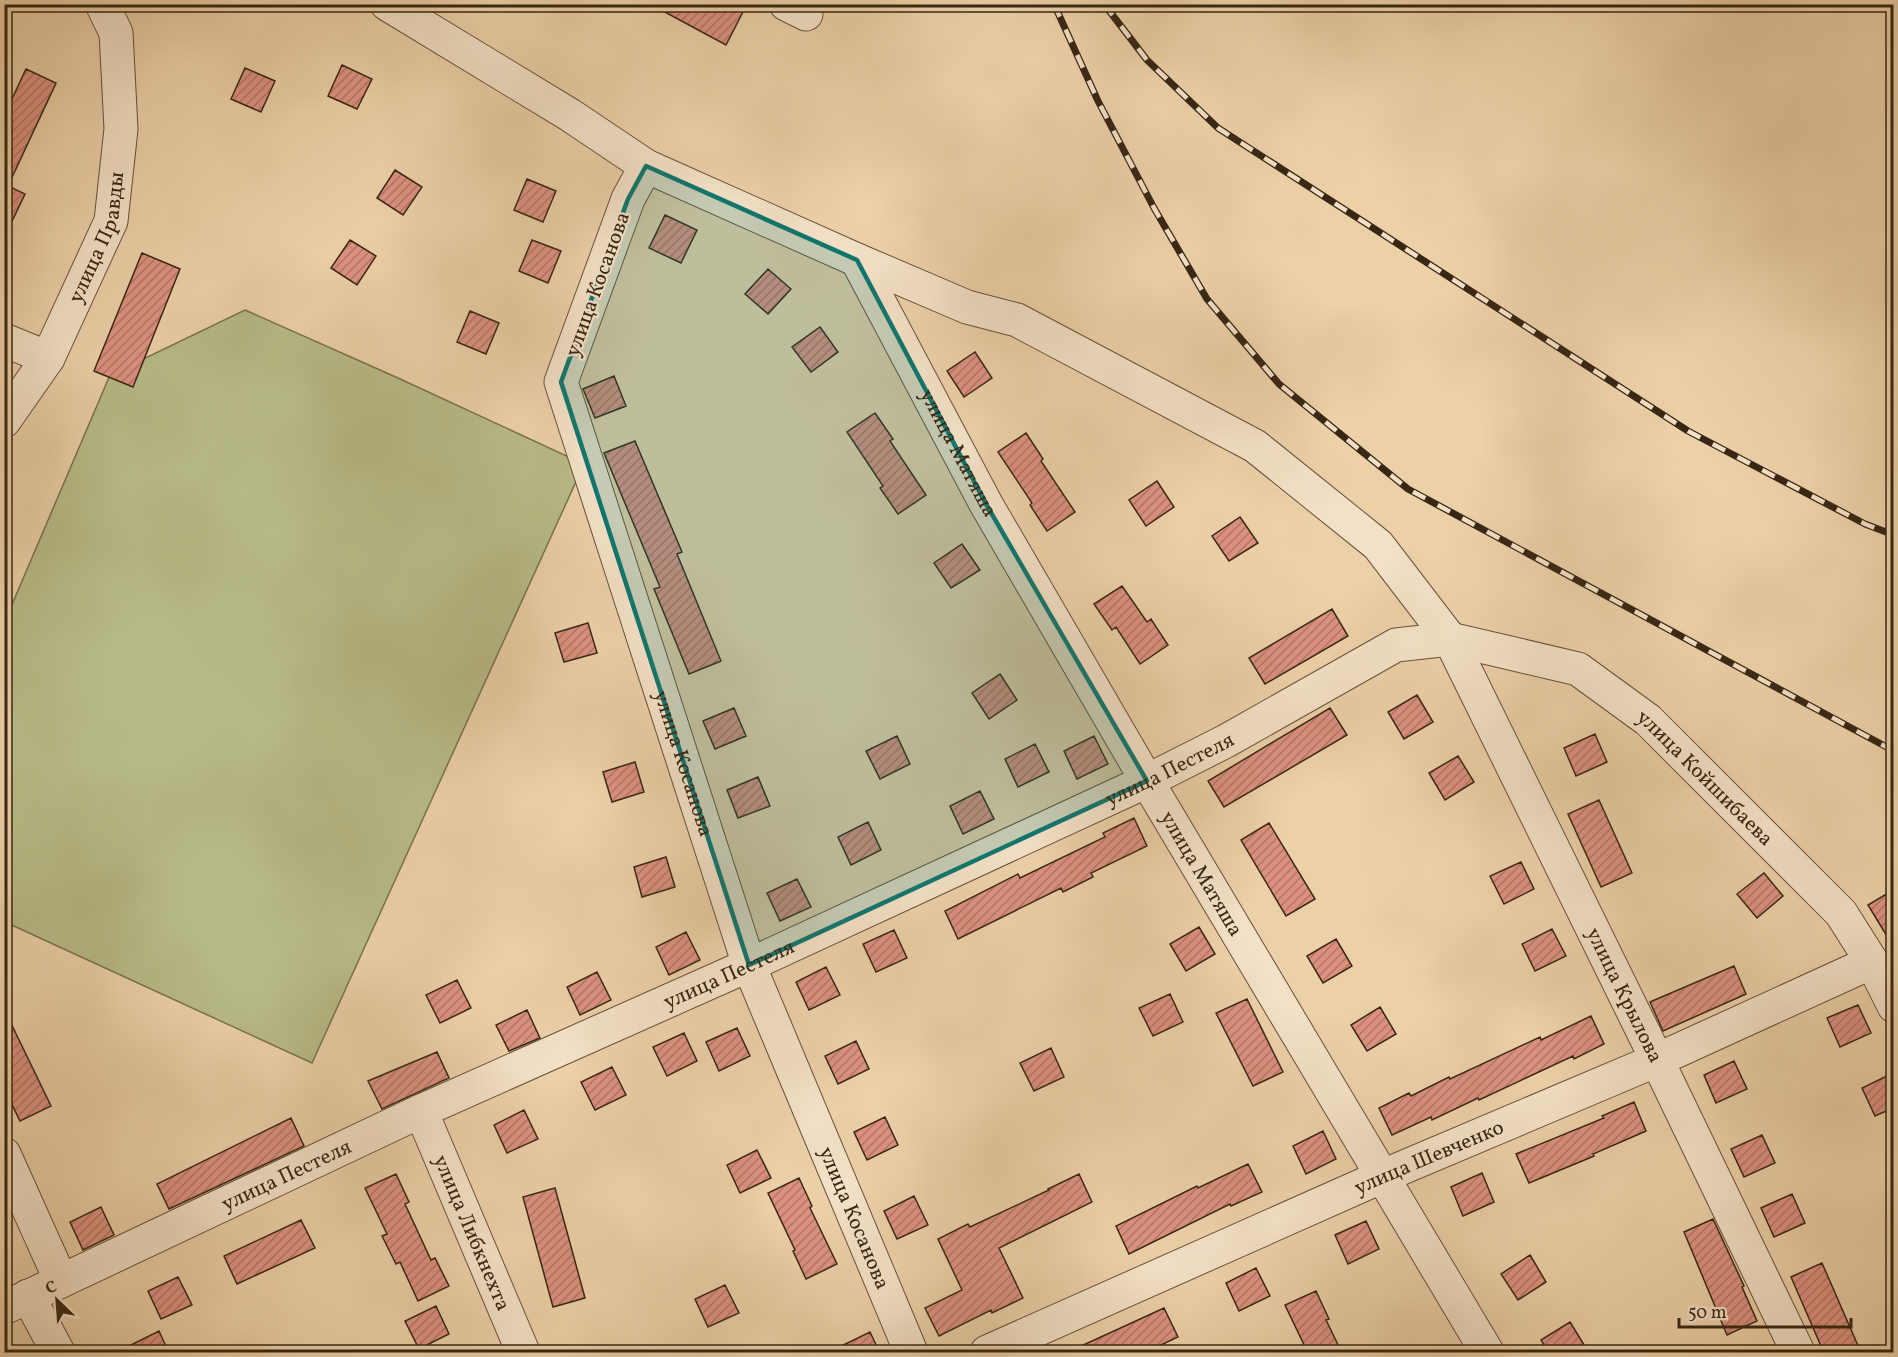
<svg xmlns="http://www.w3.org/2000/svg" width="1898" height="1357" viewBox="0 0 1898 1357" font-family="Vollkorn,serif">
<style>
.pitch{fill:#b7bb88;stroke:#78714e;stroke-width:1.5}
.building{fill:url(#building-hatch);stroke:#382714;stroke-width:1.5}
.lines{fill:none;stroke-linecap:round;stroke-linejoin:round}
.minor-casing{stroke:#655139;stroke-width:35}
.minor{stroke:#f3e0c6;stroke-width:33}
.rail-casing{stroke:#382714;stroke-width:7}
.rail{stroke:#f3e0c6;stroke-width:4.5;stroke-dasharray:14;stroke-linecap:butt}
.marked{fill:#0f766e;fill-opacity:0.2;stroke:#0f766e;stroke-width:4.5;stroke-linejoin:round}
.labels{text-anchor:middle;stroke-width:4.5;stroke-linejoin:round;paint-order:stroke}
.street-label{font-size:21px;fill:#382714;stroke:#f3e0c6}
</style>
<defs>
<pattern id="building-hatch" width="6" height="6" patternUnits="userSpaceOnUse" patternTransform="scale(1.5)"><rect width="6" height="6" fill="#dc917f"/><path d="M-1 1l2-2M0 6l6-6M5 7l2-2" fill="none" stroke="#b37667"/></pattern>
</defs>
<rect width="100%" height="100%" fill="#ecd0a8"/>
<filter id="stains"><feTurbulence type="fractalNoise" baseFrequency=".00333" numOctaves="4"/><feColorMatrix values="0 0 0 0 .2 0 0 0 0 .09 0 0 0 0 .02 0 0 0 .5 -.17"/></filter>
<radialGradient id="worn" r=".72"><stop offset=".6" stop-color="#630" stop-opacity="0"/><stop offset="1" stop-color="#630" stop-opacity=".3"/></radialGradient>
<path class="pitch" d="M 245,310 L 398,378 L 584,464 L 312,1063 L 5,922 L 5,621 L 110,375 Z"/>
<path class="building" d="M 650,4 L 747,4 L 726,45 Z
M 342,65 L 372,79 L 357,109 L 328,96 Z
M 245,68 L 275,81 L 261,112 L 231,99 Z
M 26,69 L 56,83 L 8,186 L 25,194 L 4,238 L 4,116 Z
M 395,170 L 422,187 L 403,215 L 377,198 Z
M 527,179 L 556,191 L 543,222 L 514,210 Z
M 665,215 L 697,230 L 681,263 L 649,248 Z
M 350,240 L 376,256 L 357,285 L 331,268 Z
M 532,240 L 561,251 L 548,283 L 519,271 Z
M 142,253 L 180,269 L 133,387 L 94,371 Z
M 768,269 L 791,289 L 768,314 L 745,294 Z
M 470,311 L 499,323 L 486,354 L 457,342 Z
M 820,327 L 838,352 L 811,372 L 792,347 Z
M 975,352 L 992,378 L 964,397 L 947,371 Z
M 614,376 L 626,406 L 595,418 L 583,389 Z
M 875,413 L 893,439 L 890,441 L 926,495 L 898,514 L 880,488 L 883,486 L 847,432 Z
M 1026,433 L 1043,459 L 1041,461 L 1075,512 L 1047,531 L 1030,505 L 1032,503 L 998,452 Z
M 635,441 L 682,552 L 677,554 L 721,661 L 689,674 L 654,589 L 660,587 L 604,453 Z
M 1157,481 L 1174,507 L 1146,526 L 1129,500 Z
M 1240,517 L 1258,543 L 1229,561 L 1212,536 Z
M 962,544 L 980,570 L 951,588 L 934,563 Z
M 1122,586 L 1147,622 L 1151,619 L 1168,645 L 1140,664 L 1116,627 L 1112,630 L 1094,604 Z
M 1332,609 L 1348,636 L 1265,684 L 1249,658 Z
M 588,623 L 597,653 L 564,662 L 555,633 Z
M 1000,674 L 1017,700 L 989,719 L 972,693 Z
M 1417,695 L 1433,722 L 1404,739 L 1388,712 Z
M 734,708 L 746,736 L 715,749 L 703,721 Z
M 1330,708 L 1347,735 L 1224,807 L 1208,781 Z
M 1595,734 L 1607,762 L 1576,776 L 1564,748 Z
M 897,736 L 910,764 L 880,779 L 866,751 Z
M 1094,736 L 1108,764 L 1077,779 L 1064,751 Z
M 1035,744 L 1049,772 L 1018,787 L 1005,759 Z
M 1458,756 L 1474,782 L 1445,800 L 1429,773 Z
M 635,762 L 644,792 L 612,802 L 603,772 Z
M 758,777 L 770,806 L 738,818 L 727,790 Z
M 980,791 L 994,819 L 963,834 L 950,806 Z
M 1599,800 L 1632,873 L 1601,887 L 1568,814 Z
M 1134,818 L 1147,846 L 1091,873 L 1093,877 L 1063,892 L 1061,888 L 958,939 L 945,911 L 1018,874 L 1020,878 L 1105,837 L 1103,833 Z
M 868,822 L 881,850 L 851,865 L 838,837 Z
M 1269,823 L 1315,899 L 1286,916 L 1241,840 Z
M 666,857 L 675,887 L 642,897 L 634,867 Z
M 1521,862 L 1534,889 L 1504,904 L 1490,876 Z
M 1764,873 L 1783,896 L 1757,918 L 1737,894 Z
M 797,879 L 811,907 L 780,921 L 767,893 Z
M 1893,890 L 1893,946 L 1868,905 Z
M 1199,927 L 1215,954 L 1186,971 L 1170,944 Z
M 1552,929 L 1566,956 L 1535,971 L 1522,944 Z
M 894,930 L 907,958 L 876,972 L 863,944 Z
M 686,932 L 700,960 L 669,975 L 656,947 Z
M 1336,939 L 1352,966 L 1323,983 L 1307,956 Z
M 1734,966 L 1746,994 L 1663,1031 L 1650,1002 Z
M 826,967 L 840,995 L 809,1010 L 796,982 Z
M 597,972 L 611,1000 L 580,1015 L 567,987 Z
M 457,980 L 471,1008 L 440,1023 L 426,995 Z
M 1170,994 L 1183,1022 L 1153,1036 L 1139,1008 Z
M 1247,999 L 1283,1072 L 1253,1086 L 1216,1013 Z
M 1858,1005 L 1871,1033 L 1840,1047 L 1827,1018 Z
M 1380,1007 L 1396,1034 L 1367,1051 L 1351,1025 Z
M 4,1009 L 51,1106 L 20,1121 L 4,1088 Z
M 527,1010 L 540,1038 L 509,1051 L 496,1025 Z
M 1591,1016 L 1604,1044 L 1574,1059 L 1573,1056 L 1479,1100 L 1478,1098 L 1432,1120 L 1431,1117 L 1392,1135 L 1379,1108 L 1409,1093 L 1411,1096 L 1449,1077 L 1450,1079 L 1540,1037 L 1541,1040 Z
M 737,1028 L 750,1056 L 719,1071 L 706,1042 Z
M 684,1033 L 697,1061 L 667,1076 L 653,1047 Z
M 856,1041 L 869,1069 L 838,1084 L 825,1056 Z
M 1051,1048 L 1064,1077 L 1034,1091 L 1020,1063 Z
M 437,1052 L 449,1078 L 382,1109 L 368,1081 Z
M 1734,1061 L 1747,1089 L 1716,1103 L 1704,1075 Z
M 612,1067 L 626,1095 L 595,1110 L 581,1082 Z
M 1893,1073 L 1893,1108 L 1875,1116 L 1862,1088 Z
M 1634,1102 L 1646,1131 L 1593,1154 L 1594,1156 L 1529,1183 L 1516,1154 L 1604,1118 L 1602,1116 Z
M 524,1110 L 538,1139 L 507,1153 L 494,1125 Z
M 885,1117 L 898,1145 L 867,1160 L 854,1132 Z
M 291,1118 L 304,1146 L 169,1209 L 157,1184 Z
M 1323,1131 L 1336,1159 L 1306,1174 L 1293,1146 Z
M 1762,1135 L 1775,1163 L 1744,1177 L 1731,1149 Z
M 757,1150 L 771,1178 L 740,1193 L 727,1165 Z
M 1248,1164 L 1262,1192 L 1231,1206 L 1230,1204 L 1129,1254 L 1116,1226 L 1197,1186 L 1198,1188 Z
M 1482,1173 L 1494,1202 L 1463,1216 L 1451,1187 Z
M 396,1174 L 409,1202 L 405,1204 L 431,1260 L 435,1258 L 449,1286 L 418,1301 L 400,1262 L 396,1264 L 382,1236 L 387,1234 L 365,1188 Z
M 1079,1174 L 1092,1202 L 999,1248 L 1023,1298 L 992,1313 L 991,1310 L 939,1336 L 925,1308 L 962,1290 L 938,1239 L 968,1224 L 970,1227 L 1049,1190 L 1048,1189 Z
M 799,1178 L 812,1206 L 810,1208 L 837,1264 L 806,1279 L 793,1251 L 795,1250 L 768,1193 Z
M 555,1188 L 585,1298 L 553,1307 L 523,1197 Z
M 1792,1194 L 1805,1223 L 1774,1237 L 1761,1208 Z
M 914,1196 L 928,1225 L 897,1239 L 884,1211 Z
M 101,1207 L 114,1235 L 83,1250 L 70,1222 Z
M 1713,1219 L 1744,1286 L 1742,1287 L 1757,1321 L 1727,1335 L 1684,1232 Z
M 301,1220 L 315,1248 L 237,1284 L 224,1256 Z
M 1366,1221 L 1379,1249 L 1348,1264 L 1335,1235 Z
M 1530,1255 L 1546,1282 L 1518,1300 L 1501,1274 Z
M 1822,1263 L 1859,1348 L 1849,1353 L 1824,1353 L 1791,1277 Z
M 1256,1268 L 1270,1296 L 1239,1311 L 1226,1283 Z
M 178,1277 L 192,1305 L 161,1319 L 148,1291 Z
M 725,1285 L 739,1313 L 708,1327 L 695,1299 Z
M 1316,1291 L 1329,1319 L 1326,1320 L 1342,1353 L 1308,1353 L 1285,1305 Z
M 436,1306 L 449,1334 L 419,1349 L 405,1321 Z
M 1164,1308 L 1178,1337 L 1144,1353 L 1066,1353 Z
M 1570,1322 L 1589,1353 L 1549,1353 L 1541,1340 Z
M 159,1331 L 169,1353 L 115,1353 Z
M 870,1332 L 880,1353 L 827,1353 Z"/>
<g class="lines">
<g class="minor-casing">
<g id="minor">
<path id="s1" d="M 387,4 L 570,115 L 646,166 L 857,260 L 967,307 L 1017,320 L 1255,446 L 1378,545 L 1450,639 L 1657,1060 L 1798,1352"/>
<path d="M 786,4 L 806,14"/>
<path id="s2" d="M 646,166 L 628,199 L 561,382 L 749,965 L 911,1352"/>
<path id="s3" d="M 857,260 L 986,504 L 1147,781 L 1487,1352"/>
<path d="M 4,340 L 48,358"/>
<path id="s4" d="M 4,421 L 48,358 L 111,221 L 121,129 L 116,33 L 102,4"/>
<path id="s5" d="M 421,1111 L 523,1352"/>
<path d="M 4,1154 L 61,1281"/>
<path d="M 28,1296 L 58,1352"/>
<path id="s6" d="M 4,1308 L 421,1111 L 749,965 L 1147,781 L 1226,741 L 1396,645 L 1450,639 L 1578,669 L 1648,720 L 1841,913 L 1872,962 L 1894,1006"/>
<path id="s7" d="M 987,1352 L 1383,1176 L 1657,1060 L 1872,962"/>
</g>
</g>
<use href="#minor" class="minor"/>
<g class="rail-casing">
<path id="rail" d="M 1054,4 L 1098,101 L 1154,208 L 1207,299 L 1279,384 L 1408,489 L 1894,751
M 1104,4 L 1147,60 L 1218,128 L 1688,431 L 1865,524 L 1894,535"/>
</g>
<use href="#rail" class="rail"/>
</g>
<path class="marked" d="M 646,166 L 857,260 L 986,504 L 1147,781 L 749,965 L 561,382 L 628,199 Z"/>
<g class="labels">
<g class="street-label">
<text dy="7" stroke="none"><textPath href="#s4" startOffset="208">улица Правды</textPath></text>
<text transform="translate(597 284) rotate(-70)" y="7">улица Косанова</text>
<text dy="7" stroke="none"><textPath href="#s3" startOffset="218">улица Матяша</textPath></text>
<text dy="7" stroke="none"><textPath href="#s2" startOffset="633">улица Косанова</textPath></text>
<text dy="7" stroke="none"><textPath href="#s6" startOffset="1284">улица Пестеля</textPath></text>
<text dy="7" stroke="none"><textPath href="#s6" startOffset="1896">улица Койшибаева</textPath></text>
<text dy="7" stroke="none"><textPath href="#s3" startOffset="704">улица Матяша</textPath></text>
<text dy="7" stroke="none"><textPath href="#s6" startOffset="798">улица Пестеля</textPath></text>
<text dy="7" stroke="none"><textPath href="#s1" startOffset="1650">улица Крылова</textPath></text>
<text dy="7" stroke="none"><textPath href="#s7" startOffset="483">улица Шевченко</textPath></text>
<text dy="7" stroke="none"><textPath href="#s6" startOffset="312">улица Пестеля</textPath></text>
<text dy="7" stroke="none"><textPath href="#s2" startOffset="1119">улица Косанова</textPath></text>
<text dy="7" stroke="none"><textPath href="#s5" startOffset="132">улица Либкнехта</textPath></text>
</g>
</g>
<rect width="1898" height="1357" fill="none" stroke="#ecd0a8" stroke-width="24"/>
<rect x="6" y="6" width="1886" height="1345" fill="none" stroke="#382714" stroke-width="3"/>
<rect x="12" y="12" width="1874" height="1333" fill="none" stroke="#382714" stroke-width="1.5"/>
<g transform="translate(57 1300) rotate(335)" stroke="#f3e0c6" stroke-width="4.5" paint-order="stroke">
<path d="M0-4.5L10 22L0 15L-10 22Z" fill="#382714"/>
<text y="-9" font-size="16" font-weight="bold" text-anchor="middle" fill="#382714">С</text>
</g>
<path d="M1679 1318v9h172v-9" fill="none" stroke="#382714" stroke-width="3"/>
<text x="1688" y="1318" font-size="18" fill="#382714" stroke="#f3e0c6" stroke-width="4.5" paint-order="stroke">50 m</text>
<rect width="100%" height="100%" filter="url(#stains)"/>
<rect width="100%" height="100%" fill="url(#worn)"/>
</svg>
